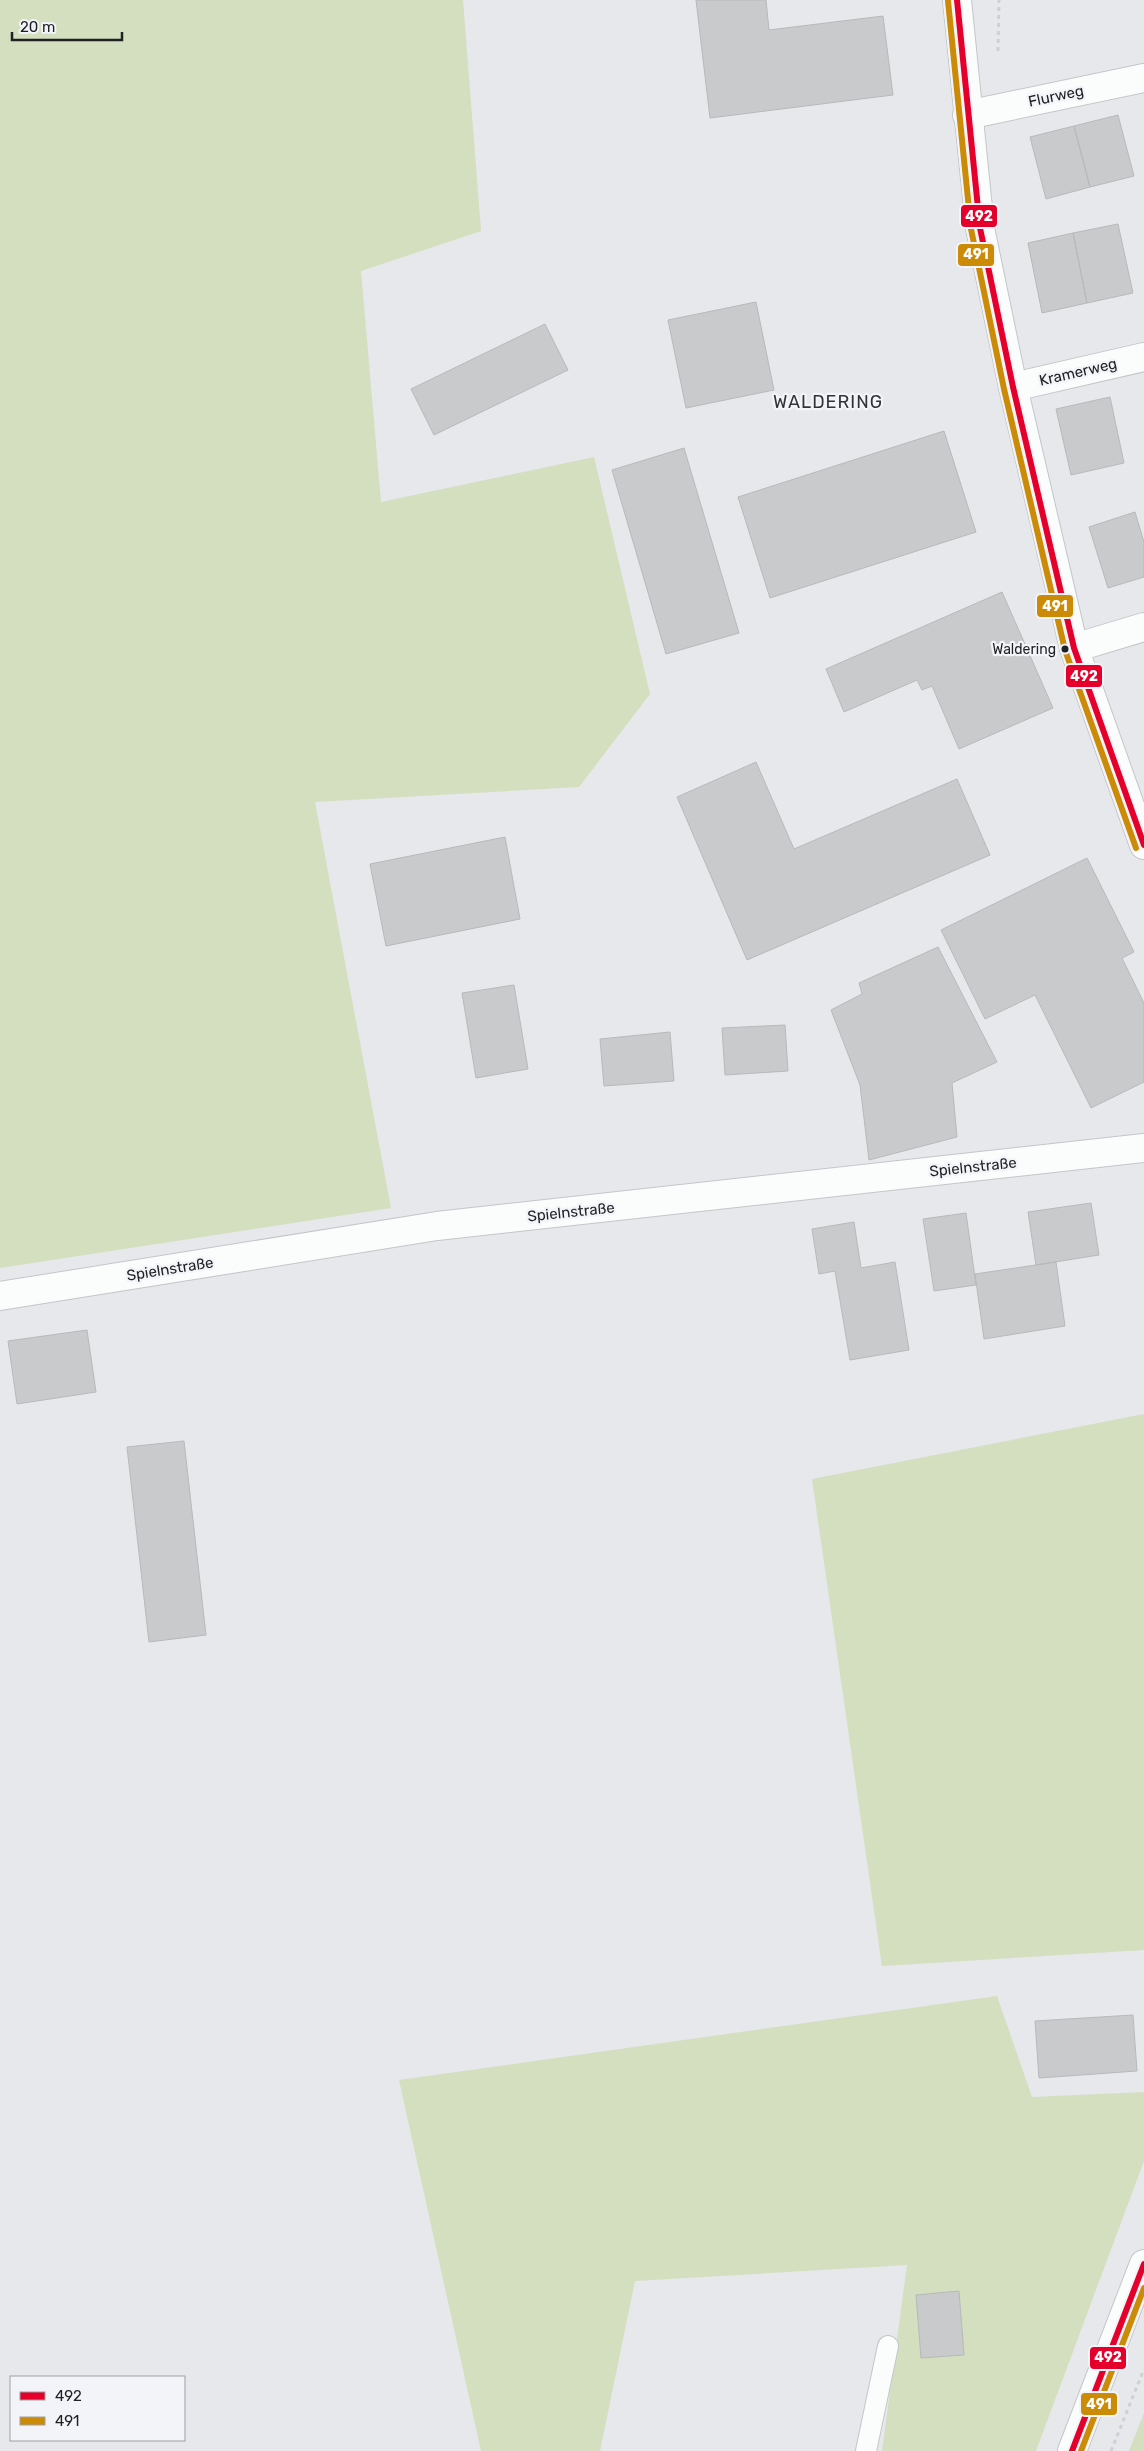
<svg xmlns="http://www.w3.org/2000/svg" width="1144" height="2451" viewBox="0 0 1144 2451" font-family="Rubik,sans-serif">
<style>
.green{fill:#d3dfbf}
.building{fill:#c8cacc;stroke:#b7b9bb}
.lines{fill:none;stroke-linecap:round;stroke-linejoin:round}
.service-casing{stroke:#c5c6c9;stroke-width:22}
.minor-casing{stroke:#c5c6c9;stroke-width:30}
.secondary-casing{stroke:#c5c6c9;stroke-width:30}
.path{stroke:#d0d0d1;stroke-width:3;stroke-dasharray:4 4;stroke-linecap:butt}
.service{stroke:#fbfcfc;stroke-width:20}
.minor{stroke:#fbfcfc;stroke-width:28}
.secondary{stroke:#fbfcfc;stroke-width:28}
.bus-1-casing{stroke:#f2f4f9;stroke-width:10}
.bus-2-casing{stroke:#f2f4f9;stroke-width:10}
.bus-1{stroke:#e4002b;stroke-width:6}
.bus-2{stroke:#cc8b07;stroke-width:6}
.bus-dot{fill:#1f2022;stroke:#f2f4f9;stroke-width:2}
.labels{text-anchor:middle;stroke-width:4.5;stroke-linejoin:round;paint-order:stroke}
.bus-label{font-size:14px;fill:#1f2022;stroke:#f2f4f9;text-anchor:end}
.street-label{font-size:15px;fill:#1f2022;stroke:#f2f4f9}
.quarter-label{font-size:18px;letter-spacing:1px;fill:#323337;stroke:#f2f4f9}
.line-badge{stroke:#f2f4f9;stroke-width:2}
.badge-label{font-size:14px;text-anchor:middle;font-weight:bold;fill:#fff}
</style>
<rect width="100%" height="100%" fill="#e6e8eb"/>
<path class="green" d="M 0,0 L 463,0 L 481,231 L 361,271 L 381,502 L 594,457 L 650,694 L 579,787 L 315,802 L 391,1208 L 0,1268 Z
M 1144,1414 L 1144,1950 L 882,1966 L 812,1479 Z
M 997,1996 L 1032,2097 L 1144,2092 L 1144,2161 L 1036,2451 L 882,2451 L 907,2265 L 635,2281 L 600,2451 L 481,2451 L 399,2080 Z
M 1144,2413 L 1144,2451 L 1129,2451 Z"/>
<path class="building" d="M 696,0 L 766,0 L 769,30 L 883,16 L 893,95 L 710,118 Z
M 1118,115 L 1134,176 L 1090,187 L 1074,126 Z
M 1074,126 L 1090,187 L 1046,199 L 1030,137 Z
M 1118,224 L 1133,293 L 1087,303 L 1073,233 Z
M 1073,233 L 1087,303 L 1042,313 L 1028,243 Z
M 756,302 L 774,390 L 686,408 L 668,320 Z
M 545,324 L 568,370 L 434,435 L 411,389 Z
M 1110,397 L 1124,463 L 1071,475 L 1056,409 Z
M 944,431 L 976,532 L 770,598 L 738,497 Z
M 684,448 L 739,633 L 666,654 L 612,470 Z
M 1135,512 L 1144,542 L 1144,577 L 1108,588 L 1089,527 Z
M 1002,592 L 1053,708 L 959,749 L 932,686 L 922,690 L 917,680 L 844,712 L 826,669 Z
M 756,762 L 794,849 L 957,779 L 990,855 L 747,960 L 677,797 Z
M 505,837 L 520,919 L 386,946 L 370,864 Z
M 1087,858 L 1134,952 L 1122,958 L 1144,1003 L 1144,1082 L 1091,1108 L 1035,995 L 985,1019 L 941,930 Z
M 938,947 L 997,1062 L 952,1083 L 957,1137 L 869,1160 L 860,1085 L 831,1010 L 862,994 L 859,983 Z
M 514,985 L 528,1069 L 476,1078 L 462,993 Z
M 785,1025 L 788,1071 L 725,1075 L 722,1028 Z
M 670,1032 L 674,1081 L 604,1086 L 600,1039 Z
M 1091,1203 L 1099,1255 L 1036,1265 L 1028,1212 Z
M 966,1213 L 976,1285 L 934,1291 L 923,1219 Z
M 854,1222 L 861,1268 L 895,1262 L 909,1350 L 850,1360 L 835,1271 L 819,1274 L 812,1229 Z
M 1056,1262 L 1065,1326 L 984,1339 L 975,1274 Z
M 87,1330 L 96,1392 L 17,1404 L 8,1341 Z
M 184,1441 L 206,1635 L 149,1642 L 127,1447 Z
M 1133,2015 L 1137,2071 L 1039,2078 L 1035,2021 Z
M 959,2291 L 964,2355 L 921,2358 L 916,2295 Z"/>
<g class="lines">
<g class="service-casing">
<path id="service" d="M 866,2451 L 888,2346"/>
</g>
<g class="minor-casing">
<path id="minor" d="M 967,115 L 1144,78
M 1013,387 L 1144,357
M 1074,648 L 1144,627
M 0,1296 L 437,1226 L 1144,1148"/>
</g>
<g class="secondary-casing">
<path id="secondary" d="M 957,0 L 980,228 L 1013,387 L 1074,648 L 1144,845
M 1072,2451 L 1144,2264"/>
</g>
<path class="path" d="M 998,51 L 999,0
M 1111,2451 L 1144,2369"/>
<use href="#service" class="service"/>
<use href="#minor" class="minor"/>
<use href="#secondary" class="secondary"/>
<g class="bus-1-casing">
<path id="bus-1" d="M 957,0 L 980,228 L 1013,387 L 1074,648 L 1144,845
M 1072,2451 L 1144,2264"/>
</g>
<g class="bus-2-casing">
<path id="bus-2" d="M 948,1 L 971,229 L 1004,389 L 1065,650 L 1136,848
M 1081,2451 L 1144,2288"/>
</g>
<use href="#bus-1" class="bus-1"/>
<use href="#bus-2" class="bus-2"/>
</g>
<circle class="bus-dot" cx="1065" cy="649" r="4.5"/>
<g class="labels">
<g class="bus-label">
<text x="1056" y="654">Waldering</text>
</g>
<g class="street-label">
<text transform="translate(1056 96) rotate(-12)" y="5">Flurweg</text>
<text transform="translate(1078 372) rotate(-13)" y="5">Kramerweg</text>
<text transform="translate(973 1167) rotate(-6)" y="5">Spielnstraße</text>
<text transform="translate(571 1212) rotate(-6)" y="5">Spielnstraße</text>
<text transform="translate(170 1269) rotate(-9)" y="5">Spielnstraße</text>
</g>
<g class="quarter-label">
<text x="828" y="408">WALDERING</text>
</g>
</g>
<g class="line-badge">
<rect x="960" y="204" width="38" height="24" rx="5" fill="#e4002b"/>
<rect x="957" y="243" width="38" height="24" rx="5" fill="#cc8b07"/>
<rect x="1036" y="594" width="38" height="24" rx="5" fill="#cc8b07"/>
<rect x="1065" y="664" width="38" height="24" rx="5" fill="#e4002b"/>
<rect x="1089" y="2346" width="38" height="24" rx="5" fill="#e4002b"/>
<rect x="1080" y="2392" width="38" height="24" rx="5" fill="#cc8b07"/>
</g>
<g class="badge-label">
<text x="979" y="221">492</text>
<text x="976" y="259">491</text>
<text x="1055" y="611">491</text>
<text x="1084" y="681">492</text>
<text x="1108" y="2362">492</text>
<text x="1099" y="2409">491</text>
</g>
<rect x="10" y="2376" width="175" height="65" fill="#f2f4f9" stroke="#9e9fa3"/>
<rect x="20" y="2392" width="25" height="8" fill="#e4002b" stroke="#9e9fa3"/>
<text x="55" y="2401" font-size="15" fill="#1f2022">492</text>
<rect x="20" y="2417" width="25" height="8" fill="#cc8b07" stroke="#9e9fa3"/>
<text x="55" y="2426" font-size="15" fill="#1f2022">491</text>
<path d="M12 32v8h110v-8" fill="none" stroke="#1f2022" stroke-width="2.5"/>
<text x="20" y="32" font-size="15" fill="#1f2022" stroke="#f2f4f9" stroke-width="4" paint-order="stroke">20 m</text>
</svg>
